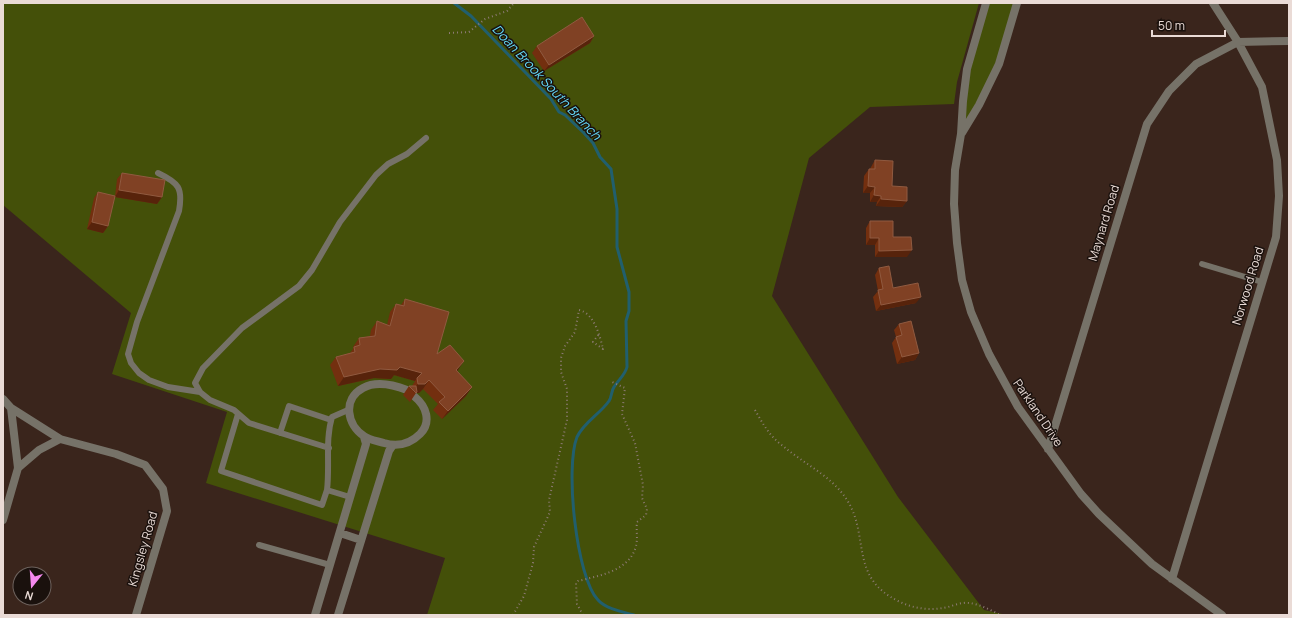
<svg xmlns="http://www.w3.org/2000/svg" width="1292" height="618" viewBox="0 0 1292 618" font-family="Manrope,sans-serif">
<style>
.green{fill:#445009}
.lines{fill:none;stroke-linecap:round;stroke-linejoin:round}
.stream{stroke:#215f6e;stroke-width:3}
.path{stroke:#8c7a73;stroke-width:2;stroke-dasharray:1 3;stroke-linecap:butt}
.service{stroke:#767268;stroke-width:6}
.minor{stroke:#767268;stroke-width:8}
.wall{fill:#732f0f}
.shaded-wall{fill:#57230b}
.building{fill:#804124;stroke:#905a40}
.labels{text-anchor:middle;stroke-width:3;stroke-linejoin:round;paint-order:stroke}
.street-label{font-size:12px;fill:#eadbd6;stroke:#1a110d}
.water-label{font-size:13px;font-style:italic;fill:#64daf7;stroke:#1a110d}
</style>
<rect width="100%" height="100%" fill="#3a251c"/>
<path class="green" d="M 3,3 L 979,3 L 957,82 L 954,104 L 870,107 L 809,158 L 772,296 L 898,497 L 984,610 L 1007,615 L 427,615 L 445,558 L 206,483 L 227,412 L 112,374 L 131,313 L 3,205 Z
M 986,3 L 1017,3 L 999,64 L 961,134 L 963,101 Z"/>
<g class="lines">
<path class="stream" d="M 454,3 L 471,16 L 551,99 L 559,112 L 565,115 L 584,133 L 593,143 L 600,157 L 611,169 L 617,209 L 617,247 L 629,292 L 629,311 L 626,321 L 627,367 C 625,375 619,379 614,387 C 611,391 612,397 609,401 C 600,414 584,422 577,437 C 565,467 576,577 598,600 C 606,609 623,612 634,615"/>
<path class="path" d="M 449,33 L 469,32 L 485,19 L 507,11 L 514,3
M 755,410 C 763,424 770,437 783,446 C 804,464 832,476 847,500 C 870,536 849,577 898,601 C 914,609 931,611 948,607 C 955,605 962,602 969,603 C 979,604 991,610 1000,615
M 513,615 L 524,596 L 533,563 L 534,547 L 550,512 L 549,500 L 567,420 L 567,389 L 561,372 L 561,358 L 565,346 L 575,332 L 579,310 C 594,313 600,336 603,349 L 593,342 L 599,334
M 583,615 L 577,604 L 576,583 L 578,581 C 598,576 630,571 636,546 C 638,538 636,530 637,522 L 646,515 L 647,509 L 642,498 L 643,485 L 635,443 L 622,414 L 625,388 L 610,381"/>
<path class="service" d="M 158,173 C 179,183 183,188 179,211 L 137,322 L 128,354 L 131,363 L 139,373 L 149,380 L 168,387 L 200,392
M 1202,264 L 1262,282
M 348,410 L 332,417 C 325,440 330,465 327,490 L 350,497
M 238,414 L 221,471 L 322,505 L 327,490
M 280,433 L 289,406 L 331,420
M 329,448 L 249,423 L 234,410 L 210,400 L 200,392 L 195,383 L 203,368 L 242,328 L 299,286 L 312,270 L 340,222 L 376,175 L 388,164 L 407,154 L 426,138
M 259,545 L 330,565"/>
<path class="minor" d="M 986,3 L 967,69 L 963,101 L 961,134 L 955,170 L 954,204 L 957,243 L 962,280 L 971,312 L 989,354 L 1018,407 L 1081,494 L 1099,514 L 1152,564 L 1222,615
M 962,133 L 979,105 L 999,64 L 1017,3
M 407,390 C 394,385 376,381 363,388 C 342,399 347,425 364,436 C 369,440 378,441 384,443 C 398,447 410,444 420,434 C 432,422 426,406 415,397
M 3,399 L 11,408 L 60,439 L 116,454 L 145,465 L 163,489 L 167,511 L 136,615
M 1048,449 L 1147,124 L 1169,91 L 1196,64 L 1238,42 L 1289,41
M 18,468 L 39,450 L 60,439
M 3,520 L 18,468 L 11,408
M 340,533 L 361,540
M 1172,579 L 1276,237 L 1279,196 L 1277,160 L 1262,87 L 1238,42 L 1213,3
M 315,615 L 366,444 L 364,437
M 338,615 L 389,451 L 393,445"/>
</g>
<path class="wall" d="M 594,36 L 590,43 L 544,71 L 532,53 L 537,46 Z
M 875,160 L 892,186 L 907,201 L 902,207 L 876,206 L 877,202 L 870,202 L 870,193 L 863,193 L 864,176 L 869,169 L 870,169 L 871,167 Z
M 122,173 L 162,197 L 157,204 L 115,197 L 117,179 Z
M 98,192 L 108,226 L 103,233 L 87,229 L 94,198 Z
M 870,221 L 893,237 L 907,257 L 875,257 L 875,245 L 866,245 L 866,228 Z
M 879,268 L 893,288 L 916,303 L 876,311 L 873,297 L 878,291 L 875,275 Z
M 405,299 L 437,354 L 458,370 L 457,371 L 466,396 L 442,419 L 433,410 L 438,404 L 423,389 L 419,393 L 416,393 L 410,402 L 403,395 L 409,386 L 412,386 L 415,381 L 394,375 L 391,379 L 374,378 L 338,386 L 330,365 L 336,357 L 350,353 L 353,349 L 353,347 L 359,338 L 370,336 L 371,330 L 377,321 L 387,325 L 390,312 L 396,304 L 401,305 Z
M 899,324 L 919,353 L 915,360 L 897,364 L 892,343 L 896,337 L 894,330 Z"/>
<path class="shaded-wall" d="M 594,36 L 590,43 L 544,71 L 549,65 Z
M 868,186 L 875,187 L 870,193 L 863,193 Z
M 119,190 L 162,197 L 157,204 L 115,197 Z
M 874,195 L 881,196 L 877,202 L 870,202 Z
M 881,199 L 907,201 L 902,207 L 876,206 Z
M 92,222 L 108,226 L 103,233 L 87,229 Z
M 870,238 L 879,238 L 875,245 L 866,245 Z
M 912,250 L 907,257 L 875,257 L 879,251 Z
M 921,297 L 916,303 L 876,311 L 881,305 Z
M 919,353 L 915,360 L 897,364 L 902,357 Z
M 464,361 L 458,370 L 450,378 L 456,370 Z
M 400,367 L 422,373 L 417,378 L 415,381 L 394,375 L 391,379 L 374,378 L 338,386 L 344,377 L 380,369 Z
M 429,380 L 423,389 L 419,393 L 416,393 L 410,402 L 416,393 L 413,391 L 418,384 Z
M 472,387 L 466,396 L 442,419 L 448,411 Z"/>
<path class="building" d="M 582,17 L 594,36 L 549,65 L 537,46 Z
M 875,160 L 893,161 L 892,186 L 907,187 L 907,201 L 881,199 L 881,196 L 874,195 L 875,187 L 868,186 L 869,169 L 875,169 Z
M 122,173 L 165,180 L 162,197 L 119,190 Z
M 98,192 L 115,196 L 108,226 L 92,222 Z
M 870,221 L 893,221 L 893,237 L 911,237 L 912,250 L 879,251 L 879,238 L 870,238 Z
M 889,266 L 893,288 L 918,283 L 921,297 L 881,305 L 878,290 L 883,289 L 879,268 Z
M 405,299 L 449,312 L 437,354 L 450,345 L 464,361 L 456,370 L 472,387 L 448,411 L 439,402 L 445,397 L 429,380 L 425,384 L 418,384 L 417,378 L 422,373 L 400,367 L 397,370 L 380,369 L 344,377 L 336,357 L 355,352 L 354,347 L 360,345 L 359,338 L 375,336 L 377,321 L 390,326 L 396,304 L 404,306 Z
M 911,321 L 919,353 L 902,357 L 896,337 L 902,335 L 899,324 Z
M 409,386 L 416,386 L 417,392 L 416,393 Z"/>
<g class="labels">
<g class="street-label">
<text transform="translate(1104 223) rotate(-73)" y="4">Maynard Road</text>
<text transform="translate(1248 286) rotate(-73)" y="4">Norwood Road</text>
<text transform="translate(1038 413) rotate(56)" y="4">Parkland Drive</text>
<text transform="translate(143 549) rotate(-74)" y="4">Kingsley Road</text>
</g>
<g class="water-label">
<text transform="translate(547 82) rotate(47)" y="5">Doan Brook South Branch</text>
</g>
</g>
<rect width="1292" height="618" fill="none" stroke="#eadbd6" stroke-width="8"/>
<g transform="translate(32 586) rotate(197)"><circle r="19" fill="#1a110d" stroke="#6d625d"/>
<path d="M0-3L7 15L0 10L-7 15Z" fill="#f589ef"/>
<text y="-6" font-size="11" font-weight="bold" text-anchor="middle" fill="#eadbd6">N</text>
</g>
<path d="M1152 30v6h73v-6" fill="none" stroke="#eadbd6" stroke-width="2"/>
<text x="1158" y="30" font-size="12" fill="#eadbd6" stroke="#1a110d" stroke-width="3" paint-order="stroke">50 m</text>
</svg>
